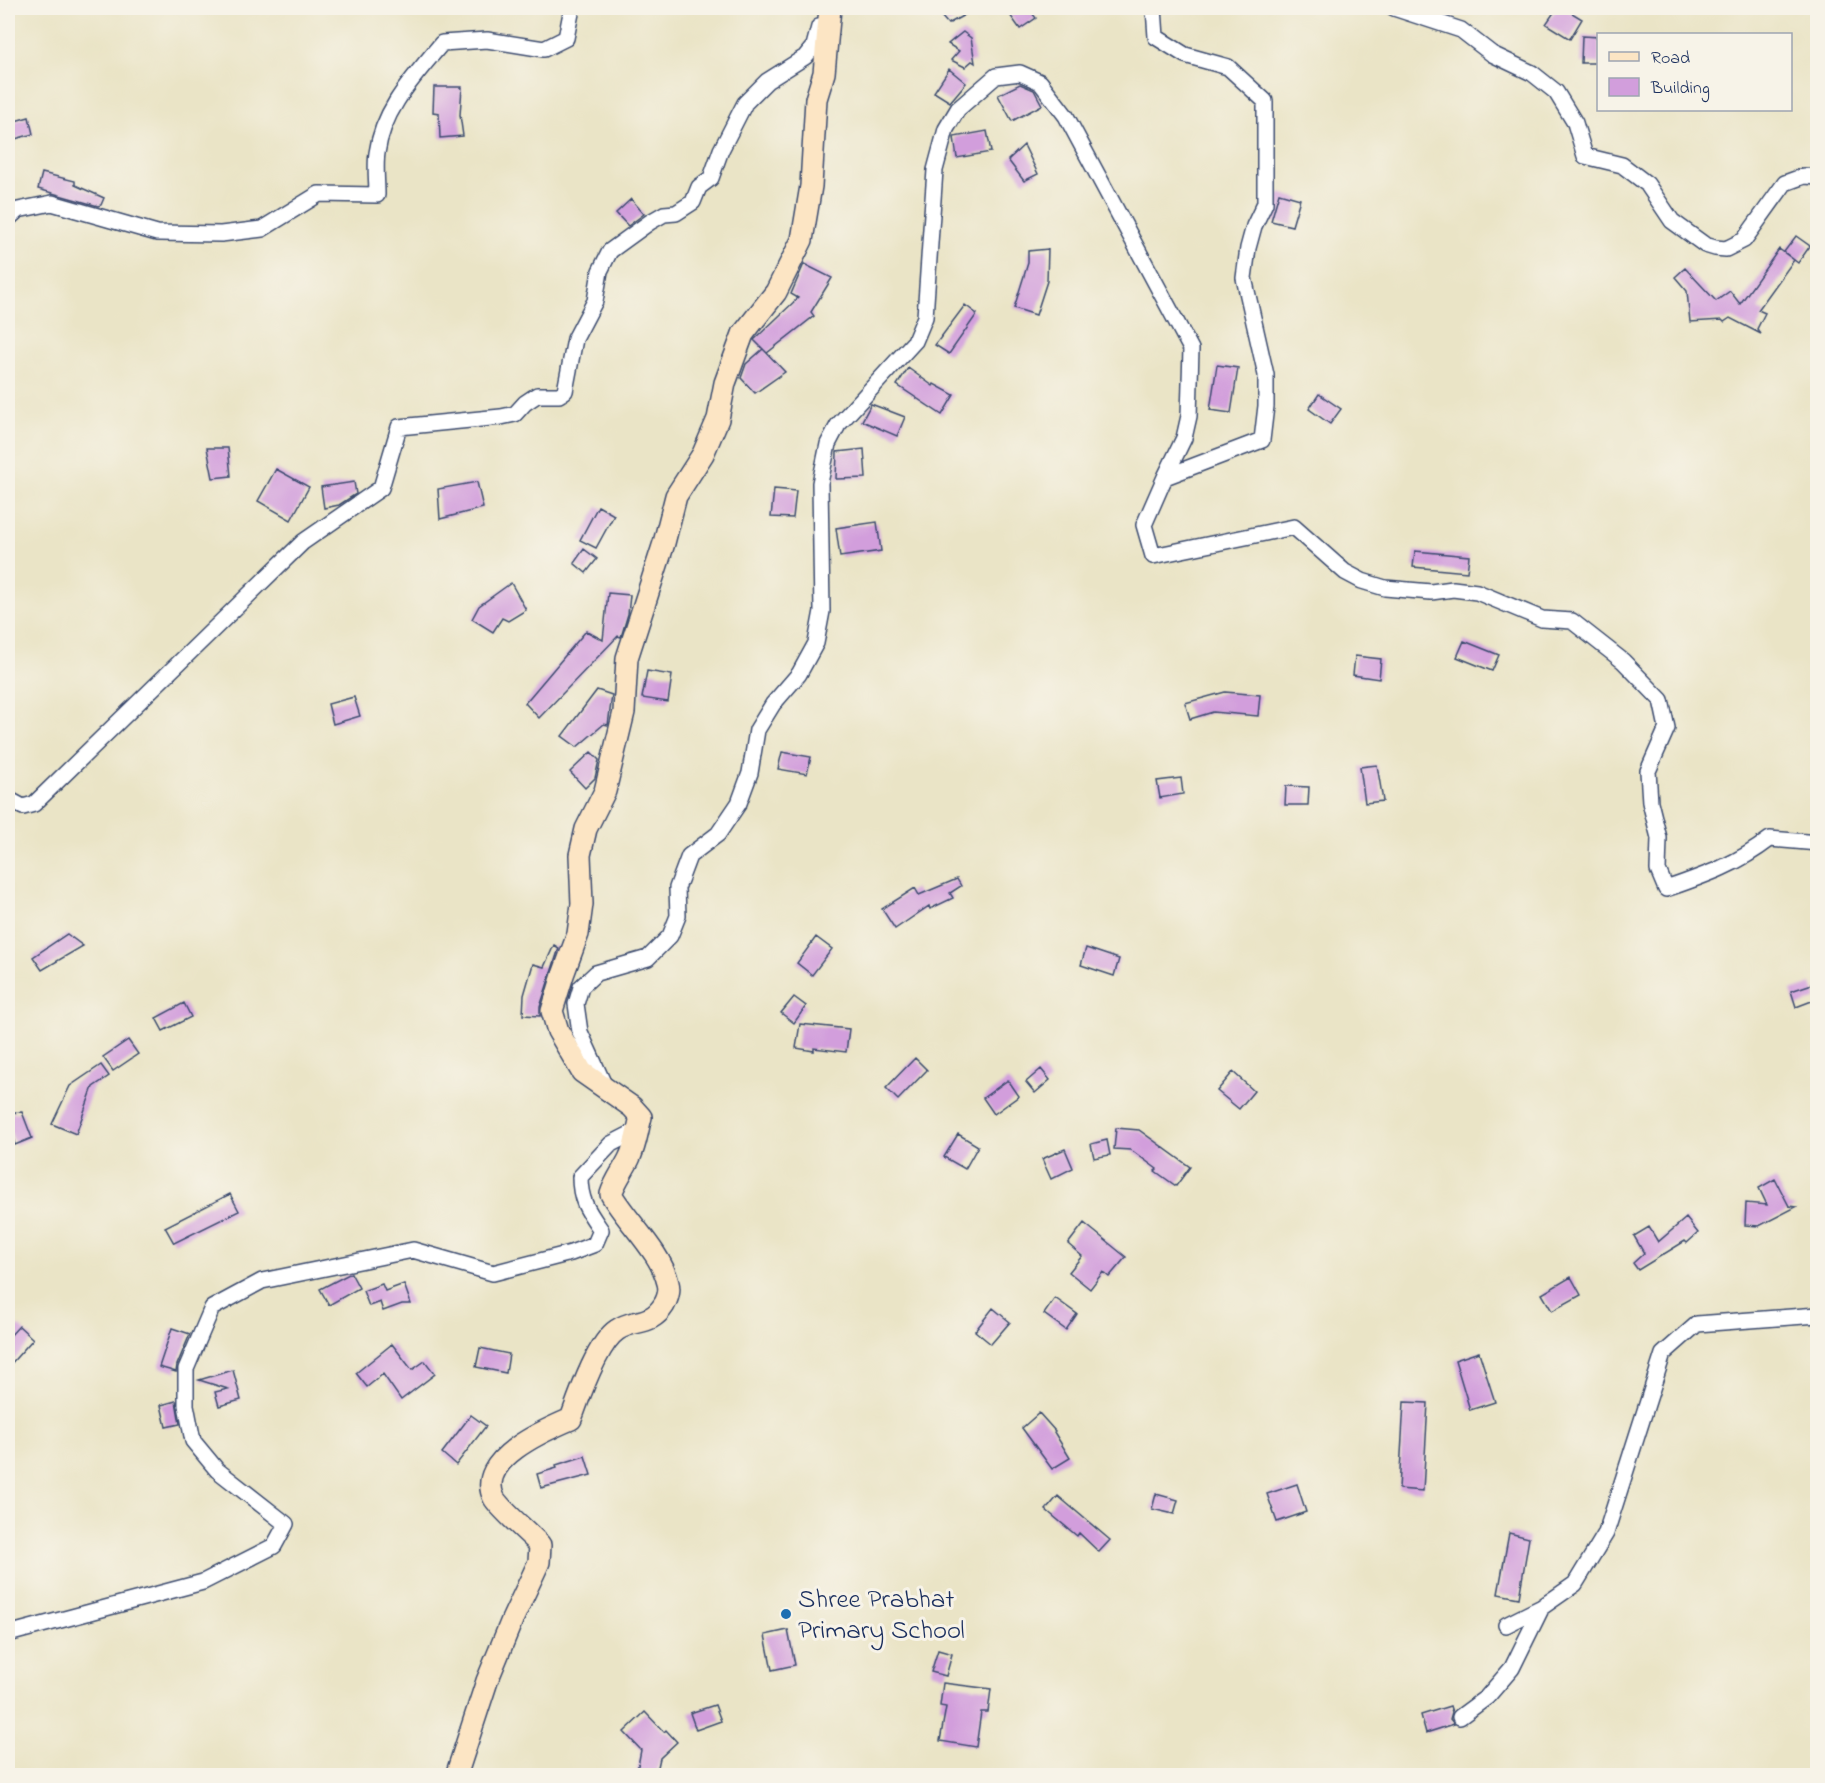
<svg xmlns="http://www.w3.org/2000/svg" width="1825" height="1783" viewBox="0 0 1825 1783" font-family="'Indie Flower',sans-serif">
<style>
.building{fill:#d29edc}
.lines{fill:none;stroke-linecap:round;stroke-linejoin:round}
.minor-casing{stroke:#3a4a6e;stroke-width:18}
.secondary-casing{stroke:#3a4a6e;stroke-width:24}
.minor{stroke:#fff;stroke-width:15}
.secondary{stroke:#fce5c4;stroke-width:21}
.poi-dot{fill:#1f6fb2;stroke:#f7f3e8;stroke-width:2}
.labels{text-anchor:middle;stroke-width:6;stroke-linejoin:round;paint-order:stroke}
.poi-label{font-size:27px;fill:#1b2f5e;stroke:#f7f3e8;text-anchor:start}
</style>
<rect width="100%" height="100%" fill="#f7f3e8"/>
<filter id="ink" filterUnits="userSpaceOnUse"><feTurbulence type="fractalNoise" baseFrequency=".0167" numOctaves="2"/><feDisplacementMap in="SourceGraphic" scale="12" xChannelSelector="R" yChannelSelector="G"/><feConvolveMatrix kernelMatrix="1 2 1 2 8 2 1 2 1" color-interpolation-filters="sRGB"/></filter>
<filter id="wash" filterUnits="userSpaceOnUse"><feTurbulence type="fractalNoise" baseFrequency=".008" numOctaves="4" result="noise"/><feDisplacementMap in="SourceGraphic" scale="24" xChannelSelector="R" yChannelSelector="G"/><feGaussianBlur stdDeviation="1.35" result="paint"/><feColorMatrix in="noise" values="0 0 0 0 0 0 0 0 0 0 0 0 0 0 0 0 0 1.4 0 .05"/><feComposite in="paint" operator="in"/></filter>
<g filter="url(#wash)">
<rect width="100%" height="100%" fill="#eae4c6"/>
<g id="blocks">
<path class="building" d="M 934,8 L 977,8 L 948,24 Z
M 1005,8 L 1028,8 L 1036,18 L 1020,29 Z
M 1557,8 L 1564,8 L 1582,19 L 1570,39 L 1546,24 Z
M 963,32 L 971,38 L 975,63 L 972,61 L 965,67 L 951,60 L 959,51 L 948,44 Z
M 1582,36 L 1599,37 L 1599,63 L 1581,63 Z
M 949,69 L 966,83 L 950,102 L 934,92 Z
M 1020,84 L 1034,90 L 1042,105 L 1012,121 L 998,95 Z
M 434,87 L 462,87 L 460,115 L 463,136 L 440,138 L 439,113 L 433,112 Z
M 29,117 L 33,134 L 8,141 L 8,123 Z
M 987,131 L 991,152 L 957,158 L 954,137 Z
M 1024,145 L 1038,174 L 1024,181 L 1008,160 Z
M 42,173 L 75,181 L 75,185 L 104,198 L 101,205 L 98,206 L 38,189 Z
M 1279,193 L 1300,199 L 1292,226 L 1271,221 Z
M 631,199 L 644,214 L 628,226 L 616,213 Z
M 1796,236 L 1810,246 L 1798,263 L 1784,252 Z
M 1048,249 L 1047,281 L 1036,315 L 1014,308 L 1028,263 L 1028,251 Z
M 1779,249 L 1794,260 L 1758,310 L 1765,313 L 1757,329 L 1761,334 L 1730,318 L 1724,322 L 1722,320 L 1690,322 L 1687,291 L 1675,277 L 1685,268 L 1716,301 L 1730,291 L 1740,304 Z
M 804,264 L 832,278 L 811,312 L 814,316 L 767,353 L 754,340 L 798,298 L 791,294 Z
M 965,305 L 977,314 L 949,354 L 935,345 Z
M 763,349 L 785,372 L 755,393 L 741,378 L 746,364 Z
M 1217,365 L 1238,368 L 1231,413 L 1210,410 Z
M 908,368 L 933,386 L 934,384 L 954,395 L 942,415 L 897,385 Z
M 1319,394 L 1341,409 L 1330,424 L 1309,409 Z
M 871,404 L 905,417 L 897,436 L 862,421 Z
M 207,448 L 228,448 L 231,476 L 213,478 Z
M 864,449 L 866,478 L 836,479 L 837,452 Z
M 276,469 L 309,487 L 291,520 L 258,501 Z
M 354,482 L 356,494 L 339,505 L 324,508 L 321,487 Z
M 477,482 L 483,508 L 440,519 L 438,489 Z
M 774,489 L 796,491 L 793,518 L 771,517 Z
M 598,506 L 614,515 L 596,548 L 580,540 Z
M 877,522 L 881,551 L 840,557 L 836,528 Z
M 584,549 L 597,559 L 586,573 L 574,563 Z
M 1415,551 L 1469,556 L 1467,572 L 1413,567 Z
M 511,583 L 526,610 L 508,621 L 502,618 L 493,632 L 472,619 L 479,606 Z
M 608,593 L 630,595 L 628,614 L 621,637 L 618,636 L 539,718 L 525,703 L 586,631 L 603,640 Z
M 1464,641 L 1499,655 L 1492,671 L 1457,657 Z
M 1355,656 L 1381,659 L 1379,679 L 1353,675 Z
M 647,671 L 672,675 L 668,702 L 642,698 Z
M 597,690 L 612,695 L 608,725 L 604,724 L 577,747 L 562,736 Z
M 1225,692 L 1260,695 L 1258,716 L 1213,712 L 1190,719 L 1185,703 Z
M 354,697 L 360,716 L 333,724 L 328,704 Z
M 591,752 L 599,760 L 595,778 L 585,788 L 570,772 Z
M 782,752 L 811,757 L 807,774 L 778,769 Z
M 1377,765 L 1383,801 L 1365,803 L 1360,767 Z
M 1181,778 L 1183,794 L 1160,798 L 1157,781 Z
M 1286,786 L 1309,787 L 1308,805 L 1285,805 Z
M 957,879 L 961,886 L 950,893 L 953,898 L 930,909 L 929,906 L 895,929 L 882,909 L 915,888 L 919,895 Z
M 67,934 L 83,946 L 42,970 L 33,957 Z
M 816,937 L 832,949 L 812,975 L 797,963 Z
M 554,945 L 559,948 L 540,1007 L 540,1016 L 523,1015 L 524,995 L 533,964 L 544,967 Z
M 1086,948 L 1119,959 L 1114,976 L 1081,965 Z
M 1812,984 L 1817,999 L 1796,1007 L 1791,991 Z
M 794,997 L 806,1006 L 794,1023 L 781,1013 Z
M 184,1003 L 191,1017 L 163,1031 L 156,1018 Z
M 800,1024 L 849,1029 L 846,1052 L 814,1048 L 814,1051 L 796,1048 Z
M 128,1040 L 138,1054 L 113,1071 L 103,1057 Z
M 915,1058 L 927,1070 L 898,1100 L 886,1088 Z
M 101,1065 L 109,1076 L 93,1087 L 76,1134 L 52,1124 L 70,1086 Z
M 1041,1069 L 1050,1080 L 1035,1093 L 1026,1082 Z
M 1233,1072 L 1254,1091 L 1239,1109 L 1217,1091 Z
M 1008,1080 L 1019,1096 L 994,1114 L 983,1098 Z
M 22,1112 L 32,1138 L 15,1145 L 8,1123 L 8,1113 Z
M 1116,1128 L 1139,1130 L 1190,1167 L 1176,1186 L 1155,1171 L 1157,1169 L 1131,1150 L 1114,1149 Z
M 958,1134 L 978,1146 L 965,1169 L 944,1157 Z
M 1107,1140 L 1110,1155 L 1094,1158 L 1091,1144 Z
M 1065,1149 L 1073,1168 L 1051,1179 L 1042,1159 Z
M 1775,1179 L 1789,1206 L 1796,1207 L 1759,1226 L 1745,1225 L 1746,1203 L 1767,1205 L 1759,1188 Z
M 230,1194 L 239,1211 L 174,1243 L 165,1227 Z
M 1686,1218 L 1698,1233 L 1687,1243 L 1685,1241 L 1638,1270 L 1633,1263 L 1644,1253 L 1634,1236 L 1649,1227 L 1658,1242 Z
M 1084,1223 L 1126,1257 L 1109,1277 L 1103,1272 L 1090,1289 L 1069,1272 L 1082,1256 L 1068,1244 Z
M 351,1273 L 359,1288 L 329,1305 L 320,1289 Z
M 1571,1277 L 1581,1295 L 1552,1311 L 1542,1294 Z
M 382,1284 L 385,1291 L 404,1284 L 411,1304 L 402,1304 L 383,1311 L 380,1302 L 369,1306 L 363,1291 Z
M 1055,1298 L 1077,1314 L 1066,1330 L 1044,1314 Z
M 993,1308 L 1010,1322 L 991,1344 L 975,1331 Z
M 19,1326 L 33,1339 L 8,1367 L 8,1338 Z
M 172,1328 L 190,1334 L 177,1365 L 176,1372 L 159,1367 Z
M 392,1344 L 412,1370 L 425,1361 L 435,1374 L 401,1400 L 383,1374 L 367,1387 L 356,1373 Z
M 480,1348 L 509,1354 L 506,1373 L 476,1367 Z
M 1479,1352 L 1495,1402 L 1470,1410 L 1455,1360 Z
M 233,1370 L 241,1400 L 219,1406 L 215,1392 L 228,1389 L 199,1380 Z
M 176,1401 L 180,1424 L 166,1427 L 161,1405 Z
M 1404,1402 L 1428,1403 L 1423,1491 L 1399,1489 Z
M 1039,1413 L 1055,1431 L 1054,1432 L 1070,1458 L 1052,1469 L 1022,1428 Z
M 471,1415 L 486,1426 L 456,1465 L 442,1453 Z
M 585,1456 L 591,1475 L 541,1488 L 537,1474 L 557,1468 L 556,1465 Z
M 1297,1484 L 1306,1512 L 1277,1522 L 1267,1494 Z
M 1156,1494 L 1178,1500 L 1174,1514 L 1152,1509 Z
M 1058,1496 L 1110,1540 L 1099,1552 L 1079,1533 L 1077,1536 L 1046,1510 Z
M 1509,1533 L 1529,1538 L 1519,1598 L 1498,1594 Z
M 788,1630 L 795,1665 L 772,1670 L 765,1635 Z
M 938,1650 L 952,1654 L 946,1676 L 931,1672 Z
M 943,1683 L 991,1689 L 988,1712 L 981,1712 L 976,1747 L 940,1741 L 946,1707 L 940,1706 Z
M 715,1705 L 721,1721 L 696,1730 L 690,1713 Z
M 1450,1706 L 1452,1712 L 1450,1719 L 1454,1724 L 1426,1733 L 1421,1715 Z
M 645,1712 L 664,1732 L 666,1730 L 677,1742 L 660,1758 L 656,1776 L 636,1776 L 641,1750 L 624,1732 Z"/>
</g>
</g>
<g filter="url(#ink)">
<use href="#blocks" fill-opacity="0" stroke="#3a4a6e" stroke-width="1.5"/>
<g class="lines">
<g class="minor-casing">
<path id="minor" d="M 1154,8 L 1156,37 L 1185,55 L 1228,67 L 1265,101 L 1265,203 L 1254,226 L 1248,248 L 1244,278 L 1266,375 L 1266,406 L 1262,440 L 1165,477 L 1144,525 L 1153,556 L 1294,527 L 1345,572 L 1362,581 L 1385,588 L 1431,592 L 1453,589 L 1477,592 L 1542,619 L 1572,621 L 1623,661 L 1661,700 L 1667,728 L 1648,771 L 1650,802 L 1659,838 L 1658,870 L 1666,889 C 1706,875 1736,865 1770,839 L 1818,843
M 1394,8 L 1461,30 L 1492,54 L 1532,73 L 1556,92 L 1575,123 L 1585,156 L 1622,165 L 1647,184 L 1672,221 L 1705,245 L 1715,248 L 1726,249 L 1744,240 L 1785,183 L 1804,176 L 1818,177
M 8,219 L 18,210 L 52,203 L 157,233 L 221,234 L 262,229 L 319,194 L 377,195 C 377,181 375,166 377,153 C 383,108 415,76 442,43 L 487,40 L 544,49 L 566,38 L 572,8
M 8,799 L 23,807 L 34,804 L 303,542 L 381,488 L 399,427 L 501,417 L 515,414 L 525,403 L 537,395 L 559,395 L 565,391 L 575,339 L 595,301 L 600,271 L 610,251 L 650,222 L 664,214 L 676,213 L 693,202 L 699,187 L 711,178 L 721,150 L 745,103 L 767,81 L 805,57 L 814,46 L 819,27 L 827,26
M 606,1089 L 580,1032 L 576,1004 L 581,987 L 596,973 L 648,958 L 670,936 L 678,916 L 677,888 L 689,856 L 718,834 L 739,803 L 750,773 L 757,730 L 773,704 L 799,674 L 816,643 L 822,611 L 820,483 L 828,444 L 838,425 L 915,341 L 925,317 L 935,170 L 946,129 L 958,109 L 996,76 L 1020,73 L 1040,82 L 1066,116 L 1191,349 L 1189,416 L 1184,438 L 1165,477
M 1506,1625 L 1542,1607 L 1575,1584 L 1606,1533 L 1663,1354 L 1697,1324 L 1818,1315
M 8,1634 L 203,1582 L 274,1546 L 286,1524 L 217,1470 L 193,1441 L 186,1405 L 186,1369 L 212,1308 L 262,1281 L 413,1250 L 493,1273 L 571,1253 L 595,1244 L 601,1230 C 588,1211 580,1201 580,1177 L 611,1144 L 638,1130
M 1460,1717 L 1487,1697 L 1512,1668 L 1542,1607"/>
</g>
<g class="secondary-casing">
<path id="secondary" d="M 456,1776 L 487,1681 L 512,1620 L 539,1562 L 540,1545 C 531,1535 499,1508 494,1498 C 475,1460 545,1430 571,1419 C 579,1397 597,1343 617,1330 C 634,1318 650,1327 664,1305 C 668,1298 670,1290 668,1283 C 661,1252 627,1222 611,1194 C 615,1181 623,1171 629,1159 C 636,1145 637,1132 641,1117 L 632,1107 L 582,1072 L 558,1031 L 552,1011 L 563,975 L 578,934 L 582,904 L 580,855 L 586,829 L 605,791 L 624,712 L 627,658 L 664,543 L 676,496 L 703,454 L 718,419 L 725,383 L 743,334 L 776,292 L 802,240 L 811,186 L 816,99 L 824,73 L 830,8"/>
</g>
<use href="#minor" class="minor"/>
<use href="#secondary" class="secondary"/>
</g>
</g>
<circle class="poi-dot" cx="786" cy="1614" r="6"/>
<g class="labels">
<g class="poi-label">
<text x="798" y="1607">Shree Prabhat<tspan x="798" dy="31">Primary School</tspan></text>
</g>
</g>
<rect width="1825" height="1783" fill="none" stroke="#f7f3e8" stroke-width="30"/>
<rect x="1597" y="33" width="195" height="78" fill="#f7f3e8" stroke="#9fa5b1" stroke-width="1.5"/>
<rect x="1609" y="52" width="30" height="9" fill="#fce5c4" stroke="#9fa5b1" stroke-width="1.5"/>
<text x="1651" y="63" font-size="18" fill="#1b2f5e">Road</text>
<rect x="1609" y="78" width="30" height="18" fill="#d29edc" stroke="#9fa5b1" stroke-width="1.5"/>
<text x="1651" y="93" font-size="18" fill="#1b2f5e">Building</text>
</svg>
